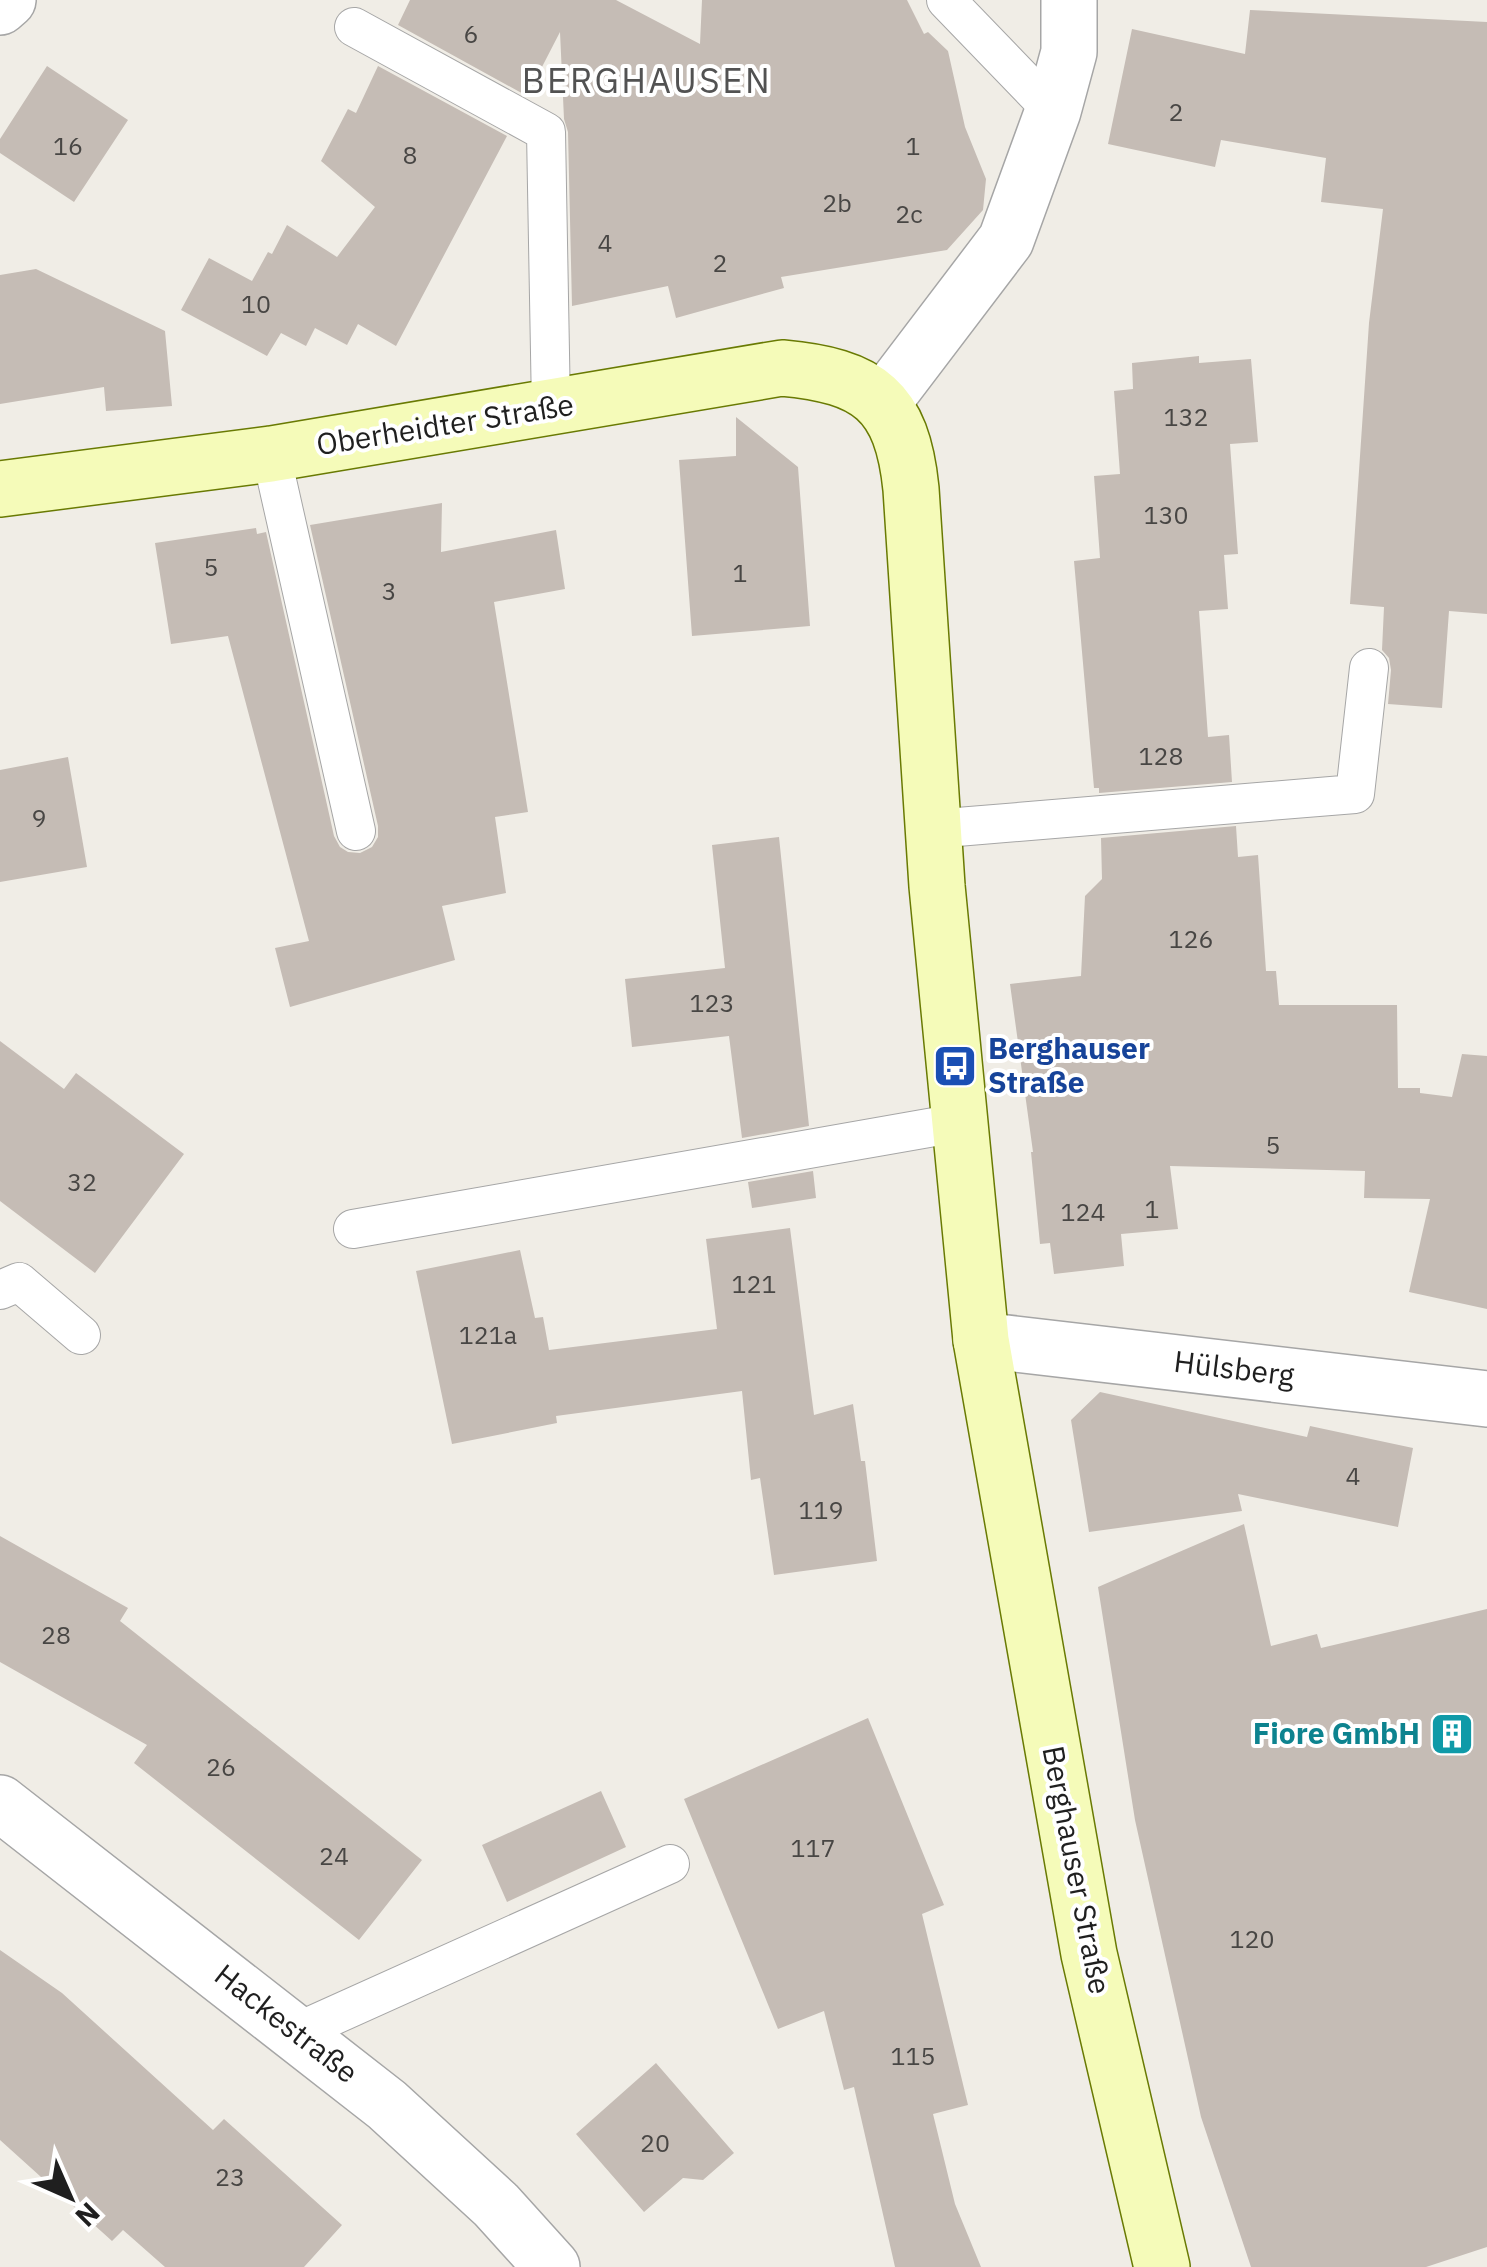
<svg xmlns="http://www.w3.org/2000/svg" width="1487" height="2267" viewBox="0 0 1487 2267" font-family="'IBM Plex Sans',sans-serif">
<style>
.building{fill:#c5bcb5}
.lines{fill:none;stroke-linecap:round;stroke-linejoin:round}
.lane-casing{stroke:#a6a6a6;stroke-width:40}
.street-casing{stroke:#a6a6a6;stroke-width:58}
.secondary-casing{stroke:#697a03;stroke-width:58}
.lane{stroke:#fff;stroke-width:38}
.street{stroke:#fff;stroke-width:55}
.secondary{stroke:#f5fbb9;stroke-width:55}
.labels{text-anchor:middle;stroke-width:8;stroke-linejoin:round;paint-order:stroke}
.number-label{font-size:25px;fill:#484644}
.street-label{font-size:30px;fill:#1f1f1f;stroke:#fff}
.transit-label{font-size:30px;font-weight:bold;fill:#164399;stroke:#fff;text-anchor:start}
.culture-label{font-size:30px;font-weight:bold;fill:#0d838f;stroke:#fff;text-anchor:end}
.quarter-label{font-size:35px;letter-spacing:2.5px;fill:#525252;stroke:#fff}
</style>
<rect width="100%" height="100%" fill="#f0ede6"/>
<path class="building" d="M 410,0 L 616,0 L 700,44 L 702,0 L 907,0 L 924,34 L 928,32 L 948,51 L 965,127 L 986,179 L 983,210 L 947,250 L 781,277 L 784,288 L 676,318 L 668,286 L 572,306 L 568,132 L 564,119 L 560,32 L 527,96 L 398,25 Z
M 1250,10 L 1487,22 L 1487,614 L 1449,611 L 1442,708 L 1388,704 L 1391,670 L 1389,658 L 1382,650 L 1384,607 L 1350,604 L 1369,323 L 1383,209 L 1321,202 L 1326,158 L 1221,140 L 1215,167 L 1108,144 L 1132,29 L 1245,54 Z
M 47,66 L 128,120 L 74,202 L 0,153 L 0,139 Z
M 378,66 L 507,136 L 396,346 L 358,324 L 347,345 L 315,328 L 306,346 L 281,333 L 267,356 L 181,310 L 209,258 L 252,281 L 268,252 L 272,254 L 287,225 L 337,257 L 375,207 L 321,161 L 348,109 L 356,113 Z
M 36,269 L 165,331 L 172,406 L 106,411 L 104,387 L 0,404 L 0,275 Z
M 1199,356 L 1199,363 L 1251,359 L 1258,442 L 1230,444 L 1238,554 L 1224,555 L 1228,609 L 1199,611 L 1208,737 L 1229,735 L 1232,782 L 1099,793 L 1099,788 L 1094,788 L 1074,561 L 1100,558 L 1094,476 L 1120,474 L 1114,391 L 1133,389 L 1132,363 Z
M 736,417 L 798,467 L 810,626 L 692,636 L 679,460 L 736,456 Z
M 442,503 L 441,552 L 556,530 L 565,589 L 494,602 L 528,812 L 495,817 L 506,893 L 442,906 L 455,960 L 290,1007 L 275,948 L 309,941 L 228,636 L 171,644 L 155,543 L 256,528 L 257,534 L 266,532 L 334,836 L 340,847 L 348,852 L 360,853 L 372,847 L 378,837 L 378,826 L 310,525 Z
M 68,757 L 87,867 L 0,882 L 0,770 Z
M 1236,826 L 1238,857 L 1258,855 L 1266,971 L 1276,971 L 1279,1005 L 1397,1005 L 1398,1088 L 1420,1088 L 1420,1093 L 1452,1097 L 1462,1054 L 1487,1056 L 1487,1309 L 1409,1292 L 1430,1199 L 1364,1198 L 1365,1171 L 1170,1166 L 1178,1229 L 1121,1234 L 1124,1266 L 1054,1274 L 1050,1243 L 1040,1244 L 1031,1152 L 1033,1152 L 1010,984 L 1081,976 L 1085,896 L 1102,879 L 1101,838 Z
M 779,837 L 809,1126 L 742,1138 L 729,1036 L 632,1047 L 625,979 L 725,968 L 712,845 Z
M 0,1041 L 64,1089 L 76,1073 L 184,1154 L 95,1273 L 0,1201 Z
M 813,1171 L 816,1198 L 752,1208 L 748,1182 Z
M 790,1228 L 814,1415 L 853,1404 L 861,1461 L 865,1461 L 877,1561 L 774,1575 L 760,1478 L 751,1480 L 742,1391 L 556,1416 L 557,1423 L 452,1444 L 416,1271 L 520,1250 L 535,1318 L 543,1317 L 549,1350 L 717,1329 L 706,1239 Z
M 1100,1392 L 1307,1437 L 1310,1426 L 1413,1448 L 1398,1527 L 1238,1494 L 1242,1511 L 1089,1532 L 1071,1420 Z
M 1244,1524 L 1271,1646 L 1317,1634 L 1321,1648 L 1487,1609 L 1487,2247 L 1426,2267 L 1251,2267 L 1201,2117 L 1135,1820 L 1098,1587 Z
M 0,1536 L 128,1608 L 120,1621 L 422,1860 L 359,1940 L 134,1763 L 147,1745 L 0,1662 Z
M 868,1718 L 944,1905 L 922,1914 L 968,2105 L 933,2114 L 955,2204 L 981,2267 L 895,2267 L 854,2087 L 844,2090 L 824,2011 L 778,2029 L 684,1799 Z
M 601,1791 L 626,1847 L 507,1902 L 482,1845 Z
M 0,1950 L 62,1993 L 213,2130 L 224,2119 L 342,2225 L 304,2267 L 165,2267 L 123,2230 L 112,2241 L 0,2140 Z
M 656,2063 L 734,2153 L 703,2180 L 683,2178 L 644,2212 L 576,2134 Z"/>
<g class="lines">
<g class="lane-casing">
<path id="lane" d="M 946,0 L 1053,111
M 354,27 L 546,132 L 551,408
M 271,454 L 356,831
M 933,829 L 1355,794 L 1369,668
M 353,1229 L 957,1123
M 0,1290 L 19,1282 L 81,1335
M 297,2032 L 670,1864"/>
</g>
<g class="street-casing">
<path id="street" d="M 0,7 L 8,0
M 883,402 L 1006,240 L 1053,111 L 1069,52 L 1069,0
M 981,1340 L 1487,1399
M 0,1803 L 387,2105 L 496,2205 L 552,2267"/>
</g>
<g class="secondary-casing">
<path id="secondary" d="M 0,489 L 271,454 L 782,368 C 869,376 902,400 911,489 L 937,886 L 981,1340 L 1089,1954 L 1162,2267"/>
</g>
<use href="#lane" class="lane"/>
<use href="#street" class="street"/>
<use href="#secondary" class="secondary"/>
</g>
<defs>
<g id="bus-square" transform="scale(2.25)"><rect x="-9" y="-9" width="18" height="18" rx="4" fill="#1a4fb4" stroke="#fff"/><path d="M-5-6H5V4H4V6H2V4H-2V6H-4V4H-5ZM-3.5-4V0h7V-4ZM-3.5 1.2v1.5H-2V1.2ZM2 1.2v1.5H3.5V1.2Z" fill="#fff"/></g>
<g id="building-square" transform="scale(2.25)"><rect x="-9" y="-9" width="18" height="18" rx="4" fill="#0f9aa8" stroke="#fff"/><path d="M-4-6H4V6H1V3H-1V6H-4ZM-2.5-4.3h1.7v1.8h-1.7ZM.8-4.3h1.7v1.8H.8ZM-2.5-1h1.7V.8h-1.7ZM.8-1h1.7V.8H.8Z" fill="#fff"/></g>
</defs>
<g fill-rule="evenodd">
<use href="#bus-square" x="955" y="1066"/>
<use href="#building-square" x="1452" y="1734"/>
</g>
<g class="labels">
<g class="number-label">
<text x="471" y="43">6</text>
<text x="1176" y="121">2</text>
<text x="68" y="155">16</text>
<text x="913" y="155">1</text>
<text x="410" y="164">8</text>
<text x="837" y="212">2b</text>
<text x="909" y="223">2c</text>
<text x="605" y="252">4</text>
<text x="720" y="272">2</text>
<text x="256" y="313">10</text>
<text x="1186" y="426">132</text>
<text x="1166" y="524">130</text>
<text x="211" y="576">5</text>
<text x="740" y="582">1</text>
<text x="389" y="600">3</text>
<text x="1161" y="765">128</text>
<text x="39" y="827">9</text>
<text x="1191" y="948">126</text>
<text x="712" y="1012">123</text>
<text x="1273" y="1154">5</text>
<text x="82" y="1191">32</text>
<text x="1152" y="1218">1</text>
<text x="1083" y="1221">124</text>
<text x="754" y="1293">121</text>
<text x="488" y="1344">121a</text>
<text x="1353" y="1485">4</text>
<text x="821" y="1519">119</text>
<text x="56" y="1644">28</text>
<text x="221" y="1776">26</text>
<text x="813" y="1857">117</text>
<text x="334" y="1865">24</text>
<text x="1252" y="1948">120</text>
<text x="913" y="2065">115</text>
<text x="655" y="2152">20</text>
<text x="230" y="2186">23</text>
</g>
<g class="street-label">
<text transform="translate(445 425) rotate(-9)" y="10">Oberheidter Straße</text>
<text transform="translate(1234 1369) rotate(7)" y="10">Hülsberg</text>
<text transform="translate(1076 1870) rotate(79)" y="10">Berghauser Straße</text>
<text transform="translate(286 2024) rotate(38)" y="10">Hackestraße</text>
</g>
<g class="transit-label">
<text x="988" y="1059">Berghauser<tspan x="988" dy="34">Straße</tspan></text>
</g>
<g class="culture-label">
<text x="1420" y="1744">Fiore GmbH</text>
</g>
<g class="quarter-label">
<text x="647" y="93">BERGHAUSEN</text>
</g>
</g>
<g transform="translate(70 2197) rotate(135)" stroke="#ffffff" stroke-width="8" paint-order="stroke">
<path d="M0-8L18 38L0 25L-18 38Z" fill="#1f1f1f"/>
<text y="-15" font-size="28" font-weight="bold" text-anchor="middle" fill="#1f1f1f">N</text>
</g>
</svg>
